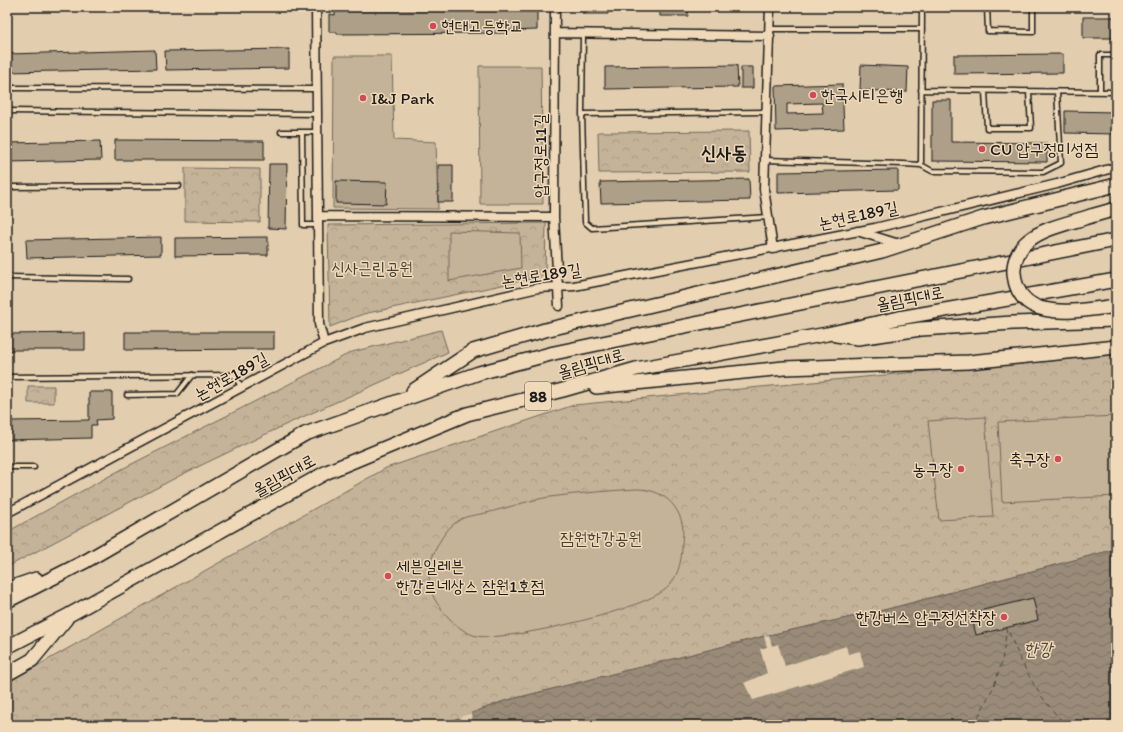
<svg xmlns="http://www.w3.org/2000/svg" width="1123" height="732" viewBox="0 0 1123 732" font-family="Itim,'Poor Story',sans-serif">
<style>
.park{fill:url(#park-crowns);stroke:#70685a}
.garden{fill:#c5b399;stroke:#70685a}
.water{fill:url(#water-waves);stroke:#675f53}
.pier{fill:#e2ceaf}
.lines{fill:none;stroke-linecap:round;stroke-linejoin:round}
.ferry{stroke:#4e4841;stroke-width:1;stroke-dasharray:5 4;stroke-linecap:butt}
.building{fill:#ae9f88;stroke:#1c1c1c;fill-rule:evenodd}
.service-casing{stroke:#1c1c1c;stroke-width:7}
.minor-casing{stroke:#1c1c1c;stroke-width:11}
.trunk-casing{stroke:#1c1c1c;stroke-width:16}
.service{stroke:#efd9b8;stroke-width:4}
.minor{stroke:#efd9b8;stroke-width:8}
.trunk{stroke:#efd9b8;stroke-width:13}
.trunk-bridge-casing{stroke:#1c1c1c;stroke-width:16;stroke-linecap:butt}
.trunk-bridge{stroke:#efd9b8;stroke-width:13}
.poi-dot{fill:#d1495b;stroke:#efd9b8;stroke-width:1.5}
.labels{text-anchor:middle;stroke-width:3;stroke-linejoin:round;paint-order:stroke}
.shield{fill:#efd9b8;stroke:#5b554b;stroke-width:1}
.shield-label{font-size:16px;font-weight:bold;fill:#1c1c1c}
.poi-label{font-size:17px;fill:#1c1c1c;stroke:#efd9b8;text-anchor:start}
.street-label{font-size:17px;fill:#1c1c1c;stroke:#efd9b8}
.park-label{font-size:17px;fill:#46423b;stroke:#efd9b8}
.water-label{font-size:18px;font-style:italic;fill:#4e4841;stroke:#efd9b8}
.quarter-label{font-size:19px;font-weight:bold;fill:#1c1c1c;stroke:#efd9b8}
</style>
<defs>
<pattern id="park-crowns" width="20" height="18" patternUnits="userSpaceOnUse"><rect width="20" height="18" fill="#c5b399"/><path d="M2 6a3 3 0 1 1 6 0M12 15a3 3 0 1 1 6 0" fill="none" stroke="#a99983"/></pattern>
<pattern id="water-waves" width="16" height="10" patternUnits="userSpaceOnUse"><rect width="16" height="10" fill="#998b78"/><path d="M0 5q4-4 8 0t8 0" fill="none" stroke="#7c7162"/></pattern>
</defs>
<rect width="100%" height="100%" fill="#e2ceaf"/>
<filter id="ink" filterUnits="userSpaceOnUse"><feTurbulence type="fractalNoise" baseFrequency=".025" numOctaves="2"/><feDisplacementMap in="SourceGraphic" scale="8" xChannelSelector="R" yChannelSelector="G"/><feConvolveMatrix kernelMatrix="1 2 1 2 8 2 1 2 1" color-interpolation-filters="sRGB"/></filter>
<g filter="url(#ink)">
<path class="park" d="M 749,131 L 750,172 L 599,173 L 598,132 Z
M 185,168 L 260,169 L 260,222 L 185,221 Z
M 546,223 L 545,276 L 363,314 L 330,327 L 328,225 Z
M 441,330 L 448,352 L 287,424 L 183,474 L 7,567 L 7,532 L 124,468 L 352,352 Z
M 1116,344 L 1116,549 L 888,609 L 769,635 L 504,701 L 440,725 L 7,725 L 7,683 L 386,468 L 574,405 L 927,371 Z
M 28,386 L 54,386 L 54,403 L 28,403 Z"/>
<path class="garden" d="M 334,56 L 392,56 L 394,140 L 436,142 L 438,209 L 333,208 Z
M 479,66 L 541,66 L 543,204 L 480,204 Z
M 449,231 L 520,233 L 521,268 L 449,281 Z
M 1116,416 L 1116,496 L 1002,502 L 998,422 Z
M 985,417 L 993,517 L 939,520 L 928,421 Z
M 636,489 C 658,489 676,500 682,523 C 684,530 682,539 682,546 C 682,560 678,576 669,586 C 650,609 507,642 477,636 C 461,633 445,615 437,603 C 428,590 427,573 432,558 C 437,545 445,529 458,521 C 465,515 480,515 490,512 C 510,507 530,500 550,497 C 579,493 608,491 636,489 Z"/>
<path class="water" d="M 1116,549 L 1116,725 L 440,725 L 504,701 L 769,635 L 888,609 Z"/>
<path class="pier" d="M 769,635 L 772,646 L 778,644 L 785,666 L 846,646 L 848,654 L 860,651 L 864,667 L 753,700 L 744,683 L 767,673 L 760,649 L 767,647 L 764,636 Z
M 471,713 L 473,725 L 464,725 L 459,717 Z"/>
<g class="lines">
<path class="ferry" d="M 974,725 L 994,686 L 1002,661 L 1007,628 C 1023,667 1036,695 1066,725"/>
</g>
<path class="building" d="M 335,7 L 524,7 L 525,11 L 537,11 L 537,30 L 506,31 L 505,33 L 337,34 L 337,32 L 329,32 L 329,14 L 335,15 Z
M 583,7 L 746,7 L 746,8 L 688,8 L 688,16 L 660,16 L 660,8 L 608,9 L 608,14 L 583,14 Z
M 1083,17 L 1116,17 L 1116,38 L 1083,38 Z
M 289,49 L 289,68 L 166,70 L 165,51 Z
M 155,50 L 156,69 L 7,72 L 7,54 Z
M 1063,54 L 1063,73 L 954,74 L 954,55 Z
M 737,65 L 738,87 L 605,89 L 605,67 Z
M 861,65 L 908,67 L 907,92 L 860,90 Z
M 741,67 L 753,67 L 753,88 L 741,88 Z
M 842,84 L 844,129 L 776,131 L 775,86 ZM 822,103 L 823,113 L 787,114 L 787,104 Z
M 932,100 L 951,100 L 951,142 L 1047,143 L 1047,162 L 932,161 Z
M 1065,111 L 1116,112 L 1116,134 L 1065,133 Z
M 115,140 L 264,141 L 264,160 L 115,160 Z
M 100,141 L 101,160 L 7,162 L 7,143 Z
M 269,164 L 287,164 L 286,229 L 268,228 Z
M 438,165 L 453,165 L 453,202 L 438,202 Z
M 898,170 L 898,190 L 778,193 L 778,172 Z
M 749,179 L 750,200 L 601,203 L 600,182 Z
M 336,181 L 387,182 L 386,204 L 336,203 Z
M 161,237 L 161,255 L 27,258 L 26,240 Z
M 268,237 L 268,255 L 175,256 L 175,238 Z
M 125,332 L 274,332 L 274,349 L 125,350 Z
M 85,333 L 85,350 L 7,350 L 7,334 Z
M 89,392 L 112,392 L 112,419 L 96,420 L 97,425 L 91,425 L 91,438 L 7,440 L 7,421 L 89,420 Z
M 1033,598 L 1038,620 L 976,635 L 971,613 Z"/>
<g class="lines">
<g class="service-casing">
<path id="service" d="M 987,7 L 988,31 L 1033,32 L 1033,7
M 770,29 L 922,29
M 7,88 L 317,89
M 921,90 L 1116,92
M 985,91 L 987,128 L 1031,128 L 1029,92
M 1100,92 L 1100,55 L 1116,55
M 7,111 L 317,114
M 766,112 L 582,114 L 585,222 L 592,228 L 768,217
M 582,114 L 583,34
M 281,132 L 302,132
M 317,132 L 302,132 L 303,225 L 318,225
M 765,160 L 903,164 L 921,165 L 932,171 L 1043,172 L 1061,163 L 1057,92
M 921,165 L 922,7
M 7,187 L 179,186
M 7,277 L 128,279
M 7,377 L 234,375 L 242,388
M 127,395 L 177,394 L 192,375
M 7,467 L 34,467"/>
</g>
<g class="minor-casing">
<path id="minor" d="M 316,7 L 319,324 L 324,343
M 555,7 L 554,217 L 559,306
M 770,7 L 764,189 L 773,249
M 555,33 L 770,36
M 318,216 L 554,217
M 857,231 L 899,244
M 7,513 L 324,343 L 365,328 L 538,288 L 574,286 L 875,228 L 1057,184 L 1116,167"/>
</g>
<g class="trunk-casing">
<path id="trunk" d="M 1091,216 L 1116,209
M 836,335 L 858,338 L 921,329 L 1013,323 L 1116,320
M 596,387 L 784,368 L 969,362 L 1116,347
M 413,391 L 473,351 L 545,330 L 882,251 L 983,218 L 1116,185
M 7,589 L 36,579
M 7,601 L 86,561 L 305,434 L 479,373 L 554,353 L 655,332 L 1116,240
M 7,647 L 69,615 L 327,472 L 467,414 L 563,390 L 636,369 L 827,334 L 899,318 L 1116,280
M 7,674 L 32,660 L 66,619"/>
</g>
<use href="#service" class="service"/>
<use href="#minor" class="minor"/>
<use href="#trunk" class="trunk"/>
<g class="trunk-bridge-casing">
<path id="trunk-bridge" d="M 1091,216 C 1071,223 1045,227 1028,241 C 1019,248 1013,262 1014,273 C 1018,323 1075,311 1109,307"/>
</g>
<use href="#trunk-bridge" class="trunk-bridge"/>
</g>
</g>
<g class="poi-dot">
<circle cx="433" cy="26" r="4"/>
<circle cx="813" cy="95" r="4"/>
<circle cx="363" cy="98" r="4"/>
<circle cx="982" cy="149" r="4"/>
<circle cx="1058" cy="459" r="4"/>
<circle cx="961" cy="469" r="4"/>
<circle cx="388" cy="576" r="4"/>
<circle cx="1004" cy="617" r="4"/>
</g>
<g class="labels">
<rect class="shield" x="525" y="382" width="26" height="28" rx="3"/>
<g class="shield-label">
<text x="538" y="402">88</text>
</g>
<g class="poi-label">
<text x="441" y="32">현대고등학교</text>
<text x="821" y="101">한국시티은행</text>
<text x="371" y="104">I&amp;J Park</text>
<text x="990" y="155">CU 압구정미성점</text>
<text x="1050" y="465" text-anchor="end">축구장</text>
<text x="953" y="475" text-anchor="end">농구장</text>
<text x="396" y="572">세븐일레븐<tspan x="396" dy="20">한강르네상스 잠원1호점</tspan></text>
<text x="996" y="623" text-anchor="end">한강버스 압구정선착장</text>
</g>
<g class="street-label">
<text transform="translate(540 156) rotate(-90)" y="6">압구정로11길</text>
<text transform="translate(858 215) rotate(-12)" y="6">논현로189길</text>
<text transform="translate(541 275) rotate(-9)" y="6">논현로189길</text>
<text transform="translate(910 298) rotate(-11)" y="6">올림픽대로</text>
<text transform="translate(591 363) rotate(-16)" y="6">올림픽대로</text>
<text transform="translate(231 376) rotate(-29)" y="6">논현로189길</text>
<text transform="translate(284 475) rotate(-29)" y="6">올림픽대로</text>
</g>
<g class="park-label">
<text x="372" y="274">신사근린공원</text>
<text x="601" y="544">잠원한강공원</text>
</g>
<g class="water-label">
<text x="1038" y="655">한강</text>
</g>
<g class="quarter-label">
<text x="724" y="159">신사동</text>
</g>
</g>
<rect width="1123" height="732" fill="none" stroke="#efd9b8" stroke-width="24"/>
<rect x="12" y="12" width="1099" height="708" fill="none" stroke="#1c1c1c" stroke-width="1.5" filter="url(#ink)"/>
</svg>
